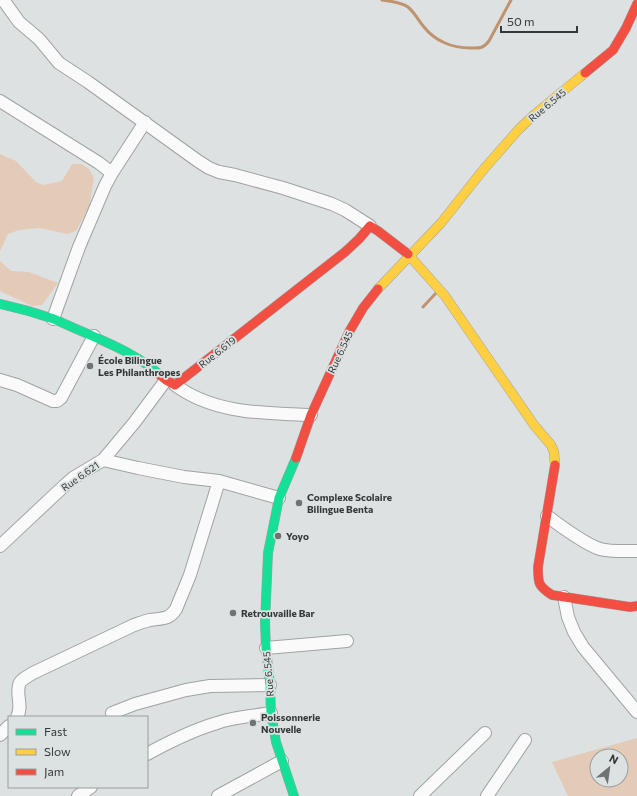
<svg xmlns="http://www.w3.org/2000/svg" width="637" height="796" viewBox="0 0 637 796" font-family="Commissioner,sans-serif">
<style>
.green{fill:#e3cbb8;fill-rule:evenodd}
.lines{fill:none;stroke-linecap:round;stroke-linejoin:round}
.stream{stroke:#c0936f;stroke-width:3}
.street-casing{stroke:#a0a3a3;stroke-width:14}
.fast-casing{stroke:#a0a3a3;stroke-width:10}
.slow-casing{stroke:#a0a3a3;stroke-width:10}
.jam-casing{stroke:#a0a3a3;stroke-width:10}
.street{stroke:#fafafa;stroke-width:12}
.fast{stroke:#16e098;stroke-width:9}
.slow{stroke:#ffcf43;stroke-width:9}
.jam{stroke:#f24e42;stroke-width:9}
.poi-dot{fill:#707373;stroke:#dce2e2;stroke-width:1.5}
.labels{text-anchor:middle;stroke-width:3.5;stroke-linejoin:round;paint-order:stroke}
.street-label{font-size:10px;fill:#353838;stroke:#dce2e2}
.poi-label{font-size:10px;font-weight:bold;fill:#353838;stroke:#dce2e2;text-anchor:start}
</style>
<rect width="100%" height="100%" fill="#dde1e1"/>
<path class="green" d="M 0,154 L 16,161 L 36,182 L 44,185 L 62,181 L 72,164 L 81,164 L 89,169 L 94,178 L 89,207 L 76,231 L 67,234 L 40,228 L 19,230 L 8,234 L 0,251 Z
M 0,261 L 11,271 L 29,272 L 58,283 L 42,305 L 32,306 L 0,291 Z
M 637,738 L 637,796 L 568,796 L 552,762 ZM 597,756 L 621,756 L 621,780 L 597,780 Z"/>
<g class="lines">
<path class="stream" d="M 382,0 C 390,1 401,2 408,7 C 415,13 418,20 424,27 C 435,41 452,48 470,48 C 479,48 483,49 489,41 L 511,0
M 423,307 L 436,293"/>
<g class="street-casing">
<path id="street" d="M 4,0 L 4,1 L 19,22 L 39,39 L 59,63 L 88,82 L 198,161 L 209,168 L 219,172 L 235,175 L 283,188 L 332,204 L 345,210 L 370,226
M 0,101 L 99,163 L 112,173 L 105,186 L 79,247 L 53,319
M 112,173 L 145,122
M 0,380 L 17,385 L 53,401 L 57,401 L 61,398 L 94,336
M 175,385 C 214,414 264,413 311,415
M 103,460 L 138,468 L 184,477 L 219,481 L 279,498
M 547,516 C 561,526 584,544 600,549 C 611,552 625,551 637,551
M 0,546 L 64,486 L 73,478 L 103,460 L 134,423 L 166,380
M 564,597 L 568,617 L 574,632 L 583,647 L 637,712
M 266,648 L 347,641
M 112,713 L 135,704 L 186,690 L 210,686 L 270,685
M 17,717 C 23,707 16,696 19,685 C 20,680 28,676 33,673 L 134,625 C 140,623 145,621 150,620 C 162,618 169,620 176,609 L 190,575 L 219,481
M 0,735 L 9,726
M 147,754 C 169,742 193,730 217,723 C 233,717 254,716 271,713
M 78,796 L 91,787
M 218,796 L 282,761
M 420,796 L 485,733
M 487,796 L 525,740"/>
</g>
<g class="fast-casing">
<path id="fast" d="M 0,304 C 18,308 36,313 54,319 C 65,324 76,329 88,334 C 113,345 139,356 160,375
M 294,796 L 276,742 L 271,713 L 270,685 L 266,648 L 265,623 L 268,553 L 279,498 L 296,458"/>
</g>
<g class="slow-casing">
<path id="slow" d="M 408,254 L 445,296 L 534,425 L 551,445 L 554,452 L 555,465
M 378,289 L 441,223 L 483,170 L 519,129 L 535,114 L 585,73"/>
</g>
<g class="jam-casing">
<path id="jam" d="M 585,73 L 613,50 L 626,28 L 637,4
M 160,375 L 166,380 L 175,385 L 345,252 L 359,239 L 370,226 L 378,231 L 408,254
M 296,458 L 311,415 L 349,332 L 363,308 L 378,289
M 555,465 L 538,567 C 538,583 538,586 552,595 L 630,607 L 637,606"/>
</g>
<use href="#street" class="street"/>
<use href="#fast" class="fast"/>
<use href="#slow" class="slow"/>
<use href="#jam" class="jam"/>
</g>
<g class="poi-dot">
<circle cx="90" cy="366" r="4"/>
<circle cx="299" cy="503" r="4"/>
<circle cx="278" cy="536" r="4"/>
<circle cx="233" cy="613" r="4"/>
<circle cx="253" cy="723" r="4"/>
</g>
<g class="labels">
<g class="street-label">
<text transform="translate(547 105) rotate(-40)" y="4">Rue 6.545</text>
<text transform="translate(217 352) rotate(-38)" y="4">Rue 6.619</text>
<text transform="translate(340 352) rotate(-65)" y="4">Rue 6.545</text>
<text transform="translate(80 476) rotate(-35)" y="4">Rue 6.621</text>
<text transform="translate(268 674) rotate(-95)" y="4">Rue 6.545</text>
</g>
<g class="poi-label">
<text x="98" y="364">École Bilingue<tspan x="98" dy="12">Les Philanthropes</tspan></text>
<text x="307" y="501">Complexe Scolaire<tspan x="307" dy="12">Bilingue Benta</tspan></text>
<text x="286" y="540">Yoyo</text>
<text x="241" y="617">Retrouvaille Bar</text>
<text x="261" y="721">Poissonnerie<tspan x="261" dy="12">Nouvelle</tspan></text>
</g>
</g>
<rect x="8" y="716" width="140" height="72" fill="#dce2e2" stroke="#999e9e"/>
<rect x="16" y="729" width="20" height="6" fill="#16e098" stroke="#999e9e"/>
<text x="44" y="736" font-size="12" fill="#353838">Fast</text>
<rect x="16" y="749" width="20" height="6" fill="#ffcf43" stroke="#999e9e"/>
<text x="44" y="756" font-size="12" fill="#353838">Slow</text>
<rect x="16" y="769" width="20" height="6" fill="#f24e42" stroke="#999e9e"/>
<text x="44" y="776" font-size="12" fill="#353838">Jam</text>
<g transform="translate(609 768) rotate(29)"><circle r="19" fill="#dce2e2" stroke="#999e9e"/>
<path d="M0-3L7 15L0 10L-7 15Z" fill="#707373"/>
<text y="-6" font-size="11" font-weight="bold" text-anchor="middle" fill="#353838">N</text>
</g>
<path d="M501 26v6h76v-6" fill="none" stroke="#353838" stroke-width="2"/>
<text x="507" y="26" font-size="12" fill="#353838" stroke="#dce2e2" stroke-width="3" paint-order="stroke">50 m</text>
</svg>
